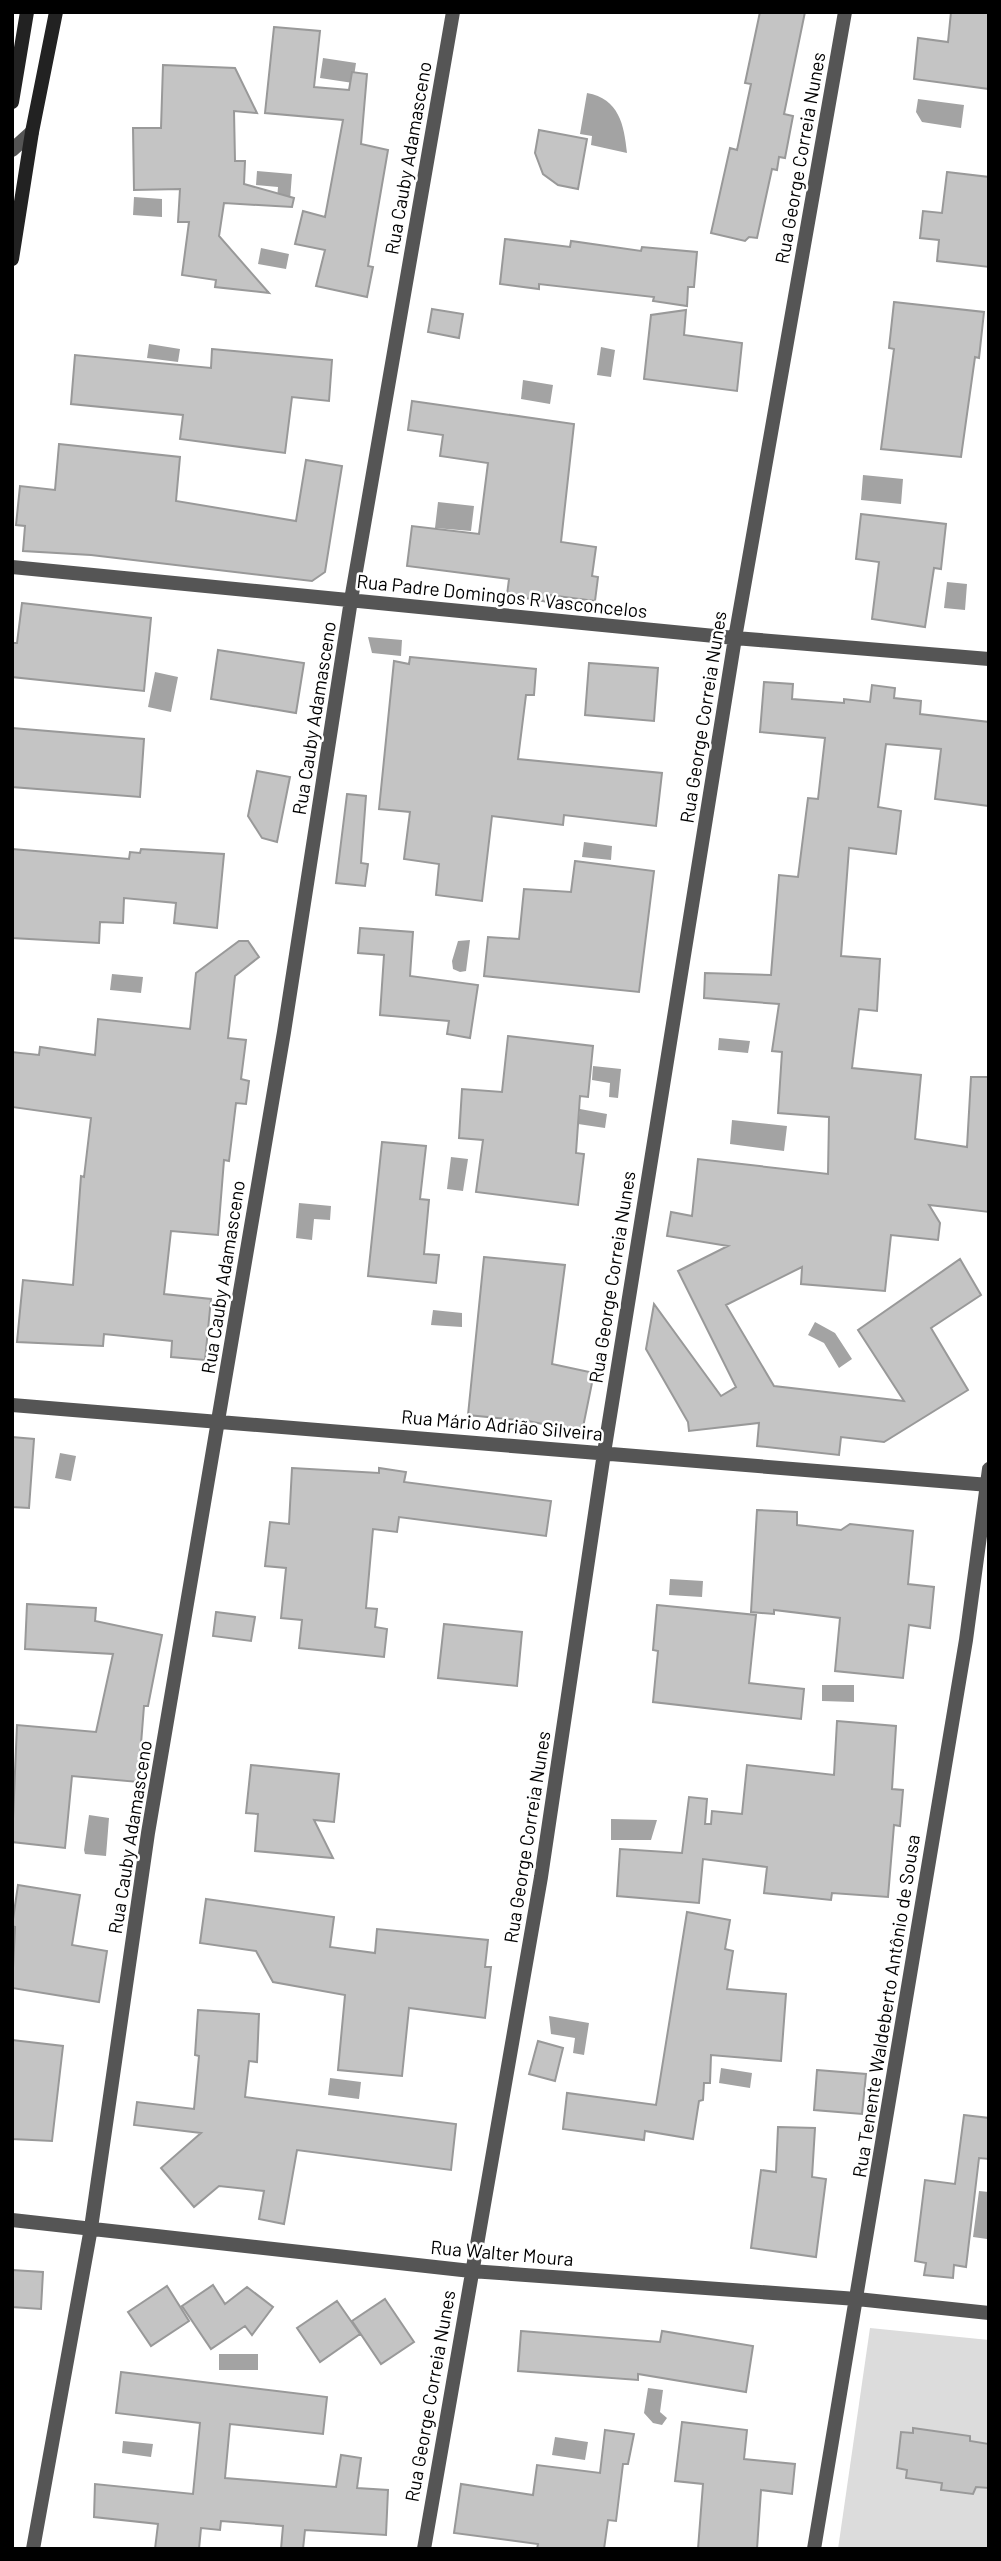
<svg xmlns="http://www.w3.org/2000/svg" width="1001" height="2561" viewBox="0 0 1001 2561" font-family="Barlow,sans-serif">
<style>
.green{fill:#dcdcdc}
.water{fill:#a3a3a3}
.building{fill:#c4c4c4;stroke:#999;stroke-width:2}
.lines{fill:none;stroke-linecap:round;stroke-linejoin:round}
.street{stroke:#555;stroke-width:14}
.secondary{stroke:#222;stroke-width:14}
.labels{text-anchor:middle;stroke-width:5;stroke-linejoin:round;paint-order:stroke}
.street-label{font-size:19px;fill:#000;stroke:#fff}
</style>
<rect width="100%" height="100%" fill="#fff"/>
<path class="green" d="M 870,2328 L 989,2340 L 989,2549 L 838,2549 Z"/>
<path class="water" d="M 323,58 L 356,63 L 353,83 L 320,78 Z
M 587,93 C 619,99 624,124 627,153 L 591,145 L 592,136 L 580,134 Z
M 918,99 L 964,105 L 961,128 L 922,122 L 916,112 Z
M 257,171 L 292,174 L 290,200 L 277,199 L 278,187 L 256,185 Z
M 134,197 L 162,199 L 162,217 L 133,215 Z
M 261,248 L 289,254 L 286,269 L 258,264 Z
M 149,344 L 180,349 L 178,362 L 147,358 Z
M 601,347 L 615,350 L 611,377 L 597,375 Z
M 523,380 L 553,385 L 550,404 L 521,399 Z
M 863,475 L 903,479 L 901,504 L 861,500 Z
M 438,502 L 474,506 L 471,531 L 435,528 Z
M 947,582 L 967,584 L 965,610 L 944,608 Z
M 368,637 L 402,640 L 401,656 L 372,653 Z
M 155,672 L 178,677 L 171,712 L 148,707 Z
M 584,842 L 612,846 L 611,860 L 582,857 Z
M 470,940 L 466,971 L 460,972 L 453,969 L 452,961 L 458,941 Z
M 112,974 L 143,977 L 141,993 L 110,990 Z
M 719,1038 L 750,1041 L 748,1053 L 718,1050 Z
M 593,1066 L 621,1069 L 618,1098 L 609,1097 L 610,1083 L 592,1080 Z
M 580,1109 L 607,1114 L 605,1128 L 578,1124 Z
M 732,1120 L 787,1126 L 784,1151 L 730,1144 Z
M 451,1157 L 468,1159 L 463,1191 L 447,1189 Z
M 299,1203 L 331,1206 L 330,1220 L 314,1219 L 312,1240 L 296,1238 Z
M 433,1310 L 462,1313 L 462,1327 L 431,1325 Z
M 815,1322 L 835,1333 L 852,1359 L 839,1368 L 824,1343 L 808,1335 Z
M 60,1453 L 76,1456 L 71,1481 L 55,1478 Z
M 670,1579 L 703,1581 L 702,1597 L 669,1595 Z
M 822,1685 L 854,1685 L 854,1702 L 822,1701 Z
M 89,1815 L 109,1818 L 106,1856 L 85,1854 L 84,1850 Z
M 611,1819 L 657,1820 L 651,1840 L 611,1840 Z
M 549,2016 L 589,2023 L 584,2055 L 573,2053 L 575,2038 L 551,2034 Z
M 721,2068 L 752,2073 L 750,2088 L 719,2083 Z
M 330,2078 L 361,2082 L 359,2099 L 328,2095 Z
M 979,2191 L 989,2192 L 987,2239 L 973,2237 Z
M 219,2354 L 258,2354 L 258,2370 L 219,2370 Z
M 648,2388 L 663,2390 L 660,2412 L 667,2418 L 662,2425 L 653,2423 L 644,2413 Z
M 555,2437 L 588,2442 L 585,2460 L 552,2455 Z
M 123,2441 L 153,2444 L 151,2457 L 122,2453 Z"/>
<path class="building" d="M 760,12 L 805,12 L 784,114 L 793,116 L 785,158 L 779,157 L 777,170 L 772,169 L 757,238 L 749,237 L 745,241 L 711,233 L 730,148 L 737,150 L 751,84 L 745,83 Z
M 951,12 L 989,12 L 989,89 L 914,79 L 918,38 L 948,42 Z
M 274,27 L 320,31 L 314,87 L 349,90 L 352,72 L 367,74 L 361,144 L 388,150 L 368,266 L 373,267 L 367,297 L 316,286 L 325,250 L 295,244 L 303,211 L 325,217 L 343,120 L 265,113 Z
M 163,65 L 235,68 L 257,113 L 234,111 L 235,161 L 245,161 L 244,184 L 294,198 L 292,207 L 224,203 L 219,236 L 269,293 L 215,287 L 216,280 L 182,275 L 189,222 L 178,222 L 180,189 L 134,190 L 133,128 L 161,128 Z
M 539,130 L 587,139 L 578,189 L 558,185 L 543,174 L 535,153 Z
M 947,172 L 989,177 L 989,267 L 937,261 L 939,240 L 920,238 L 923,211 L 942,213 Z
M 505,239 L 570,247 L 571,241 L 641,251 L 642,247 L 697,252 L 694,287 L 688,287 L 687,306 L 653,301 L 654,297 L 539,284 L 539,289 L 500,284 Z
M 894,302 L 984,312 L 979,358 L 975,357 L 961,457 L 881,449 L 894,349 L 889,348 Z
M 432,309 L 463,314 L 459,338 L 428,332 Z
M 686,310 L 684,335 L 742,343 L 737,391 L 644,379 L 651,315 Z
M 212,349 L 332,360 L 329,401 L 292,397 L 285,453 L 180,439 L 183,415 L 71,404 L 75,355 L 211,368 Z
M 412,401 L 574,424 L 561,542 L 596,547 L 592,576 L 598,577 L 595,601 L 550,595 L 549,602 L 507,595 L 509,579 L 407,566 L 412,526 L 479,534 L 488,463 L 440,456 L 443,435 L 408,430 Z
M 59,444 L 180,457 L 176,501 L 296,521 L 306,460 L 342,466 L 325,572 L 312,581 L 91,555 L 23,551 L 25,526 L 16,525 L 20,486 L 55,490 Z
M 861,514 L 946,524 L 941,569 L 934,568 L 925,627 L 872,619 L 879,562 L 856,559 Z
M 22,603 L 151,618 L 144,691 L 12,677 L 12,643 L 17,643 Z
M 218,650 L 304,663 L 296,713 L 211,699 Z
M 410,657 L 536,669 L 534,695 L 526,695 L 518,759 L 662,773 L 656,826 L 564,815 L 563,825 L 492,816 L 482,901 L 436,895 L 439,864 L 404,859 L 410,812 L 379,809 L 394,661 L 409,664 Z
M 589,663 L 658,668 L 654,721 L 585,715 Z
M 764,682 L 793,684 L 792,699 L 844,703 L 844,699 L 870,702 L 872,685 L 895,688 L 894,698 L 921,701 L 920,714 L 989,722 L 989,806 L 935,799 L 941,749 L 886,744 L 878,807 L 901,811 L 896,854 L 849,848 L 841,956 L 880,959 L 877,1011 L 859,1009 L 852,1068 L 921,1075 L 915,1139 L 967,1147 L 971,1077 L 989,1077 L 989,1212 L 929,1205 L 940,1223 L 938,1240 L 891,1235 L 885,1291 L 801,1284 L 802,1267 L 726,1305 L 774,1386 L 904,1401 L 858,1330 L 960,1259 L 981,1295 L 931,1328 L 968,1390 L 884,1442 L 841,1437 L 839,1455 L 757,1446 L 759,1423 L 689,1431 L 688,1422 L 646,1349 L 654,1304 L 721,1396 L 736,1387 L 678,1271 L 728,1246 L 667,1236 L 671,1212 L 692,1216 L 698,1159 L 828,1174 L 829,1117 L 778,1113 L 782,1052 L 772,1051 L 779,1004 L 704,998 L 705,973 L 771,975 L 779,875 L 798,877 L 808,798 L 818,799 L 825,738 L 760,732 Z
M 12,728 L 144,739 L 140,797 L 12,787 Z
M 257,771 L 290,777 L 277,842 L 262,838 L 248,816 Z
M 347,794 L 366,796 L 361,863 L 368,864 L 365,886 L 336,883 Z
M 12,849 L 129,859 L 130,852 L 140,853 L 141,849 L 224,854 L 217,928 L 174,923 L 176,903 L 124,898 L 123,923 L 100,922 L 99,943 L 12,938 Z
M 575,861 L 654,871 L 639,992 L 484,976 L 488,937 L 519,939 L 524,889 L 571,892 Z
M 360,928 L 413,932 L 410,976 L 478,985 L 470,1038 L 447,1034 L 449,1021 L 380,1015 L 384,955 L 358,953 Z
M 239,941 L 248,941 L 259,957 L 235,976 L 228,1038 L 246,1040 L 241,1079 L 249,1081 L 246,1104 L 236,1103 L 229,1161 L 224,1160 L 218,1235 L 171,1231 L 164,1294 L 211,1299 L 205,1360 L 171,1357 L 172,1341 L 104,1334 L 103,1346 L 17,1342 L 23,1280 L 73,1285 L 81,1176 L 84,1177 L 91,1118 L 12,1107 L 12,1052 L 39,1055 L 40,1047 L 95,1055 L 98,1019 L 190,1029 L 196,973 Z
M 508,1036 L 593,1046 L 588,1097 L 580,1096 L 576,1153 L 584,1154 L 578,1205 L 476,1192 L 483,1140 L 459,1138 L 462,1089 L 502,1092 Z
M 382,1142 L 426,1146 L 420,1199 L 429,1200 L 424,1254 L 439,1255 L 436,1283 L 368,1276 Z
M 484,1257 L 565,1265 L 552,1364 L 594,1373 L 582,1432 L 528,1421 L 468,1415 Z
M 12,1437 L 34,1439 L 29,1508 L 12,1507 Z
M 292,1468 L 379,1473 L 379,1468 L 406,1472 L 404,1482 L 551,1501 L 546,1536 L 399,1517 L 397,1532 L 373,1529 L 366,1608 L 377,1609 L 375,1627 L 387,1629 L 384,1657 L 299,1648 L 302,1620 L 281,1618 L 286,1568 L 265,1566 L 270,1522 L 289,1524 Z
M 757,1510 L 797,1512 L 797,1525 L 841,1530 L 850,1524 L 913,1531 L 908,1584 L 934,1587 L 930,1628 L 909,1625 L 903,1678 L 835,1671 L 840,1618 L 774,1610 L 774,1614 L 751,1612 Z
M 27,1604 L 96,1608 L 95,1621 L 162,1635 L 148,1706 L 144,1706 L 138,1782 L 72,1776 L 65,1848 L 12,1842 L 17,1725 L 96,1732 L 113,1654 L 25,1649 Z
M 657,1605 L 756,1615 L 749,1683 L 804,1689 L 801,1719 L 653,1702 L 658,1651 L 653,1650 Z
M 216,1612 L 255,1617 L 251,1641 L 213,1636 Z
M 444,1624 L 522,1632 L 517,1686 L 438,1678 Z
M 837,1721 L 896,1726 L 892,1789 L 903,1790 L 900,1826 L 894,1825 L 888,1897 L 832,1893 L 831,1900 L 764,1893 L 767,1867 L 703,1859 L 699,1903 L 617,1896 L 620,1849 L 682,1853 L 689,1797 L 707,1799 L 705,1824 L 711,1824 L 712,1811 L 742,1814 L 747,1765 L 834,1775 Z
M 251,1765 L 339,1774 L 334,1822 L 314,1820 L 333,1858 L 255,1851 L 258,1814 L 246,1813 Z
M 18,1885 L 80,1895 L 72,1945 L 107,1951 L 99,2002 L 12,1988 L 15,1927 L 12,1926 Z
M 206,1899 L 334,1917 L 330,1947 L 375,1953 L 377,1929 L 488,1940 L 485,1967 L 491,1967 L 485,2018 L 409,2008 L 402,2076 L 338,2070 L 345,1995 L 273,1982 L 256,1951 L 200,1943 Z
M 687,1912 L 730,1920 L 725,1949 L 733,1951 L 727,1989 L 786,1994 L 781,2061 L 711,2055 L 710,2083 L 704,2083 L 703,2100 L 699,2101 L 693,2139 L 645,2131 L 644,2140 L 563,2129 L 567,2093 L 656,2105 Z
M 198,2010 L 259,2014 L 257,2062 L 249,2061 L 245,2097 L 456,2124 L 451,2170 L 297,2150 L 284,2224 L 259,2219 L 264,2191 L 219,2186 L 194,2207 L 161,2168 L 201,2133 L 134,2125 L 137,2102 L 194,2109 L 199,2056 L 195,2055 Z
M 12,2040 L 63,2046 L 52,2141 L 12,2139 Z
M 538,2041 L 563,2048 L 555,2081 L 529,2074 Z
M 817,2070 L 866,2074 L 862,2114 L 814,2110 Z
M 964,2115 L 989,2118 L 989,2159 L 979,2158 L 966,2267 L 954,2265 L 953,2278 L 924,2275 L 926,2263 L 915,2261 L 925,2180 L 955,2184 Z
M 778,2127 L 815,2128 L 812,2177 L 826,2179 L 816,2257 L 751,2248 L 761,2170 L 776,2172 Z
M 12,2270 L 43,2272 L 41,2309 L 12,2307 Z
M 213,2285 L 225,2304 L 247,2287 L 273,2307 L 252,2335 L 245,2326 L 211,2349 L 182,2306 Z
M 167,2286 L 189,2321 L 151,2346 L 128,2312 Z
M 385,2299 L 414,2342 L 381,2364 L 352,2321 Z
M 337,2301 L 360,2334 L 320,2362 L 297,2328 Z
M 521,2331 L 660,2342 L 662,2331 L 753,2346 L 746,2392 L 638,2374 L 638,2380 L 518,2371 Z
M 121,2372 L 327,2397 L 323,2434 L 230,2424 L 225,2478 L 336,2487 L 341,2455 L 361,2458 L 357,2488 L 388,2490 L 386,2535 L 305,2530 L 303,2549 L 281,2549 L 283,2526 L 221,2521 L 220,2530 L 201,2528 L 199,2549 L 155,2549 L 158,2524 L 94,2517 L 95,2484 L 193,2494 L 200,2423 L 116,2413 Z
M 682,2422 L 747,2430 L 744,2459 L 795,2464 L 792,2494 L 761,2490 L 757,2549 L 698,2549 L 703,2484 L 675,2481 Z
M 913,2428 L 970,2436 L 970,2441 L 989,2444 L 989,2488 L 976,2487 L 973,2494 L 941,2490 L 942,2483 L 906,2478 L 907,2470 L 897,2468 L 901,2432 L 913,2433 Z
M 605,2430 L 634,2434 L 628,2464 L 623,2464 L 616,2521 L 608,2520 L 604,2549 L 537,2549 L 538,2544 L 454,2533 L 461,2484 L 533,2495 L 537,2465 L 600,2473 Z"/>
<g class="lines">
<path class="street" d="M 12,150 L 32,132
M 12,567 L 735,638 L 989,659
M 12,1405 L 989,1485
M 12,2220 L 471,2271 L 857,2299 L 989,2313
M 33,2549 L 91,2228 L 148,1833 L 284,1032 L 351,600 L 453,12
M 424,2549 L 541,1877 L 604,1453 L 735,638 L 845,12
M 814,2549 L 966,1640 L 989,1469"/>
<path class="secondary" d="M 12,102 L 27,12
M 12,259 L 32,132 L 56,12"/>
</g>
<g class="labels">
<g class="street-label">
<text transform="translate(408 158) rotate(-80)" y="7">Rua Cauby Adamasceno</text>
<text transform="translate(800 158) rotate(-80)" y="7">Rua George Correia Nunes</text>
<text transform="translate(502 596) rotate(6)" y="7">Rua Padre Domingos R Vasconcelos</text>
<text transform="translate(703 717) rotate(-81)" y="7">Rua George Correia Nunes</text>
<text transform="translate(314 718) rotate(-81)" y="7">Rua Cauby Adamasceno</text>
<text transform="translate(223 1277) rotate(-81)" y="7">Rua Cauby Adamasceno</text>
<text transform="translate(612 1277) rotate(-81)" y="7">Rua George Correia Nunes</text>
<text transform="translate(502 1425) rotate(5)" y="7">Rua Mário Adrião Silveira</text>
<text transform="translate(130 1837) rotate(-81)" y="7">Rua Cauby Adamasceno</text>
<text transform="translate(527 1837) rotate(-81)" y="7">Rua George Correia Nunes</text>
<text transform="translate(886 2006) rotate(-81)" y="7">Rua Tenente Waldeberto Antônio de Sousa</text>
<text transform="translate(502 2253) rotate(5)" y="7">Rua Walter Moura</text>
<text transform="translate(430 2396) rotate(-80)" y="7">Rua George Correia Nunes</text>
</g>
</g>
<rect width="1001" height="2561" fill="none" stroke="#000000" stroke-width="28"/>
</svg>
